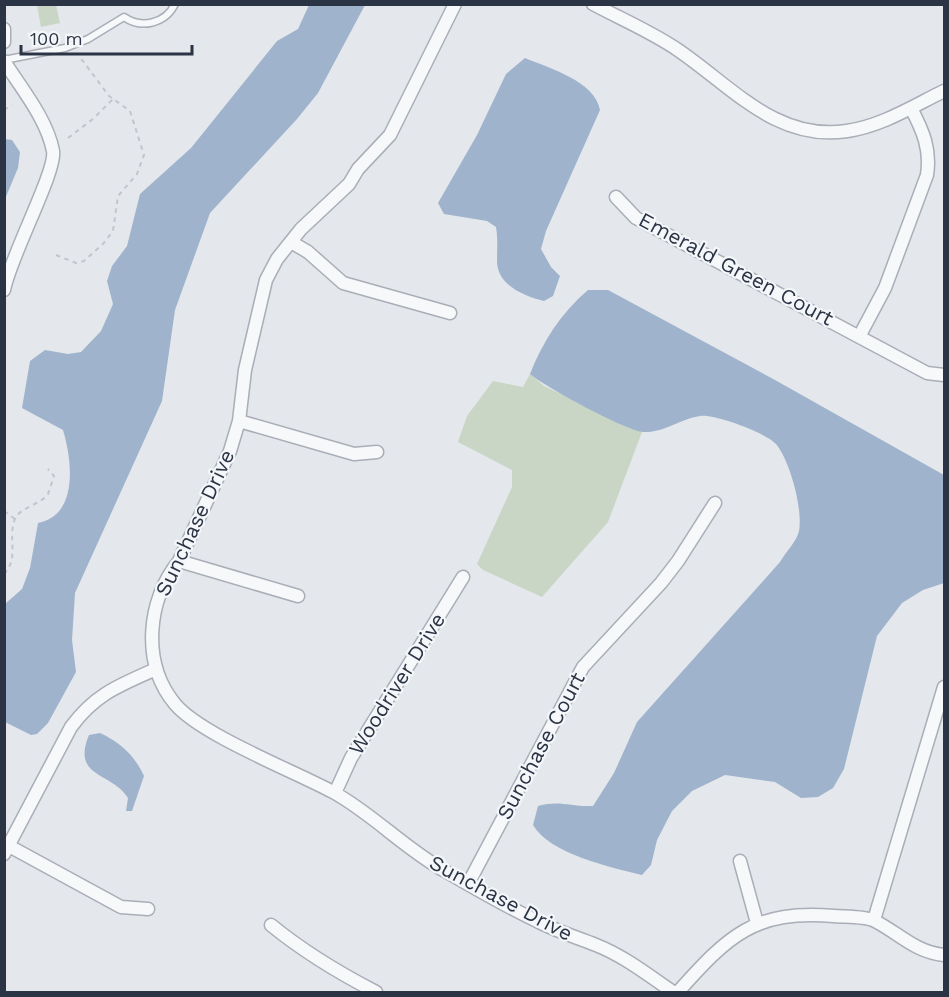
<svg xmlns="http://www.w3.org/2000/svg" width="949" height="997" viewBox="0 0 949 997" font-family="'Work Sans',sans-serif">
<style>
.green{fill:#c9d6c5}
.water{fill:#9fb4cc}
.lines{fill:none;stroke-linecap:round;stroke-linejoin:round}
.service-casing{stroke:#a9aeb7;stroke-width:9}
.minor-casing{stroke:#a9aeb7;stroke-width:15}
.path{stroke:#c2c5cb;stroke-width:2;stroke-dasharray:4.5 4.5;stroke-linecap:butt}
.service{stroke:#f7f8fa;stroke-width:6}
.minor{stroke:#f7f8fa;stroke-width:12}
.labels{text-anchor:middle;stroke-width:4.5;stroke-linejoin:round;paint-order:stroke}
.street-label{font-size:21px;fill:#2b3445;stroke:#f4f6f9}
</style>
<rect width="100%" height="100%" fill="#e4e7ec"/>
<path class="green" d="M 37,5 L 56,5 L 60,23 L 41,27 Z
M 530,374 L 544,386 L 642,432 L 608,522 L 542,597 L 483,570 L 477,564 L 512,487 L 512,470 L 458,442 L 467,416 L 493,381 L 523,387 Z"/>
<path class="water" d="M 309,5 L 365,5 L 318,93 L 297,119 L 210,213 L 175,310 L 162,401 L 75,593 L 72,640 L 76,672 L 48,723 L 37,734 L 31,735 L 5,722 L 5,604 L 22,589 L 30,568 L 38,523 C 79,515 72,460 63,430 L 22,408 L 30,361 L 45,350 L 68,354 L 81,352 L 101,331 L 113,304 L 107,281 L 112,266 L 127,246 L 140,194 L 191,148 L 277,41 L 298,29 Z
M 525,58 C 549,68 595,81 600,110 L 546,231 L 541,249 L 551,267 L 560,276 L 553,296 L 544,301 C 524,296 497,285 497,261 C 497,249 498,239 496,227 L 487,221 L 444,214 L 438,203 L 477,135 L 506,74 Z
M 5,139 L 12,140 L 20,152 L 18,168 L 5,199 Z
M 588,290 L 608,290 L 775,380 L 944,475 L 944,583 L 923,590 L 902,603 L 877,636 L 844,769 L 833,788 L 818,797 L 801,798 L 775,782 L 725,775 L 692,791 L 672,811 L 657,840 L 651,865 L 642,875 C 610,867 550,854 533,825 L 538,806 C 561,800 570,807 593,806 L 614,773 L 637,722 L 780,562 C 785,553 797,541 799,531 C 803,509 790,461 776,444 C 766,433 715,414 700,416 C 680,419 664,433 643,432 C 625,430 545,387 530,374 C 543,341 561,313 588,290 Z
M 100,733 C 120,742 135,756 144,776 L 132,811 L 126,811 L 128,798 C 112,772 71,778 89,735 Z"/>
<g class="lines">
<g class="service-casing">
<path id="service" d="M 4,60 L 65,48 L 88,39 L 124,17 C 141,29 165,24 175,4"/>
</g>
<g class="minor-casing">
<path id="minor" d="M 455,4 L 390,135 L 358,169 L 349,184 L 301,229 L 277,259 L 266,280 L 245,370 L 239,421 L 230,451 L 179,561 C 147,600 141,663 175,704 C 201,735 294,771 333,792 C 373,814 405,849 445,871 C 475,888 505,906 537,921 C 556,931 576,937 596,945 C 624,956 648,975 673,992
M 593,4 C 621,19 652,32 678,50 C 731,86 777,142 847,131 C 882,126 913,106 944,91
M 4,29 L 4,42
M 4,61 C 21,88 47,119 53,151 C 57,170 10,257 4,290
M 616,197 L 636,218 L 927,373 L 944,375
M 291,242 L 308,252 L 343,283 L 450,313
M 860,335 L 885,288 L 927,175 C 931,149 923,131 911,108
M 239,421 L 354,454 L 377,452
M 179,561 L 298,596
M 335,793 L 351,758 L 463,577
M 9,846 L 121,907 L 148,909
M 4,854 L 71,727 C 95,694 120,685 156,669
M 740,861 L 757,923
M 468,884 L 583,667 L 661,583 L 678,561 L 715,503
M 874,920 L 944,687
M 271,925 C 304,952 339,973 376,992
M 678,992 C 728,936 755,909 834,916 C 846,917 865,916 875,921 C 900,934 915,952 944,955"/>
</g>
<path class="path" d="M 4,110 L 12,105
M 68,138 L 93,119 L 113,99
M 56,255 L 76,263 L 84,261 L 103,244 L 113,231 L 118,196 L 137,174 L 144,155 L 130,111 L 109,96 L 83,61 L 78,57
M 4,511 L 15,519
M 4,574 C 20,557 7,538 15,519 C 20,507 40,505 48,494 L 54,476 L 48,469"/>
<use href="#service" class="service"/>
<use href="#minor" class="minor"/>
</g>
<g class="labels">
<g class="street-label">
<text transform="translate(736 269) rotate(28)" y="7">Emerald Green Court</text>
<text transform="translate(195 523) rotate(-65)" y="7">Sunchase Drive</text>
<text transform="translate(397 684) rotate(-58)" y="7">Woodriver Drive</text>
<text transform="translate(541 746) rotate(-62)" y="7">Sunchase Court</text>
<text transform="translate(501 898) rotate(28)" y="7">Sunchase Drive</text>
</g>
</g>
<rect width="949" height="997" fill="none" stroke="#2b3445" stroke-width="12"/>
<path d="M21 45v9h171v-9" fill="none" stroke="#2b3445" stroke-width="3"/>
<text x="30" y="45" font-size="18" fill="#2b3445" stroke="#f4f6f9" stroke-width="4.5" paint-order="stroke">100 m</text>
</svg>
